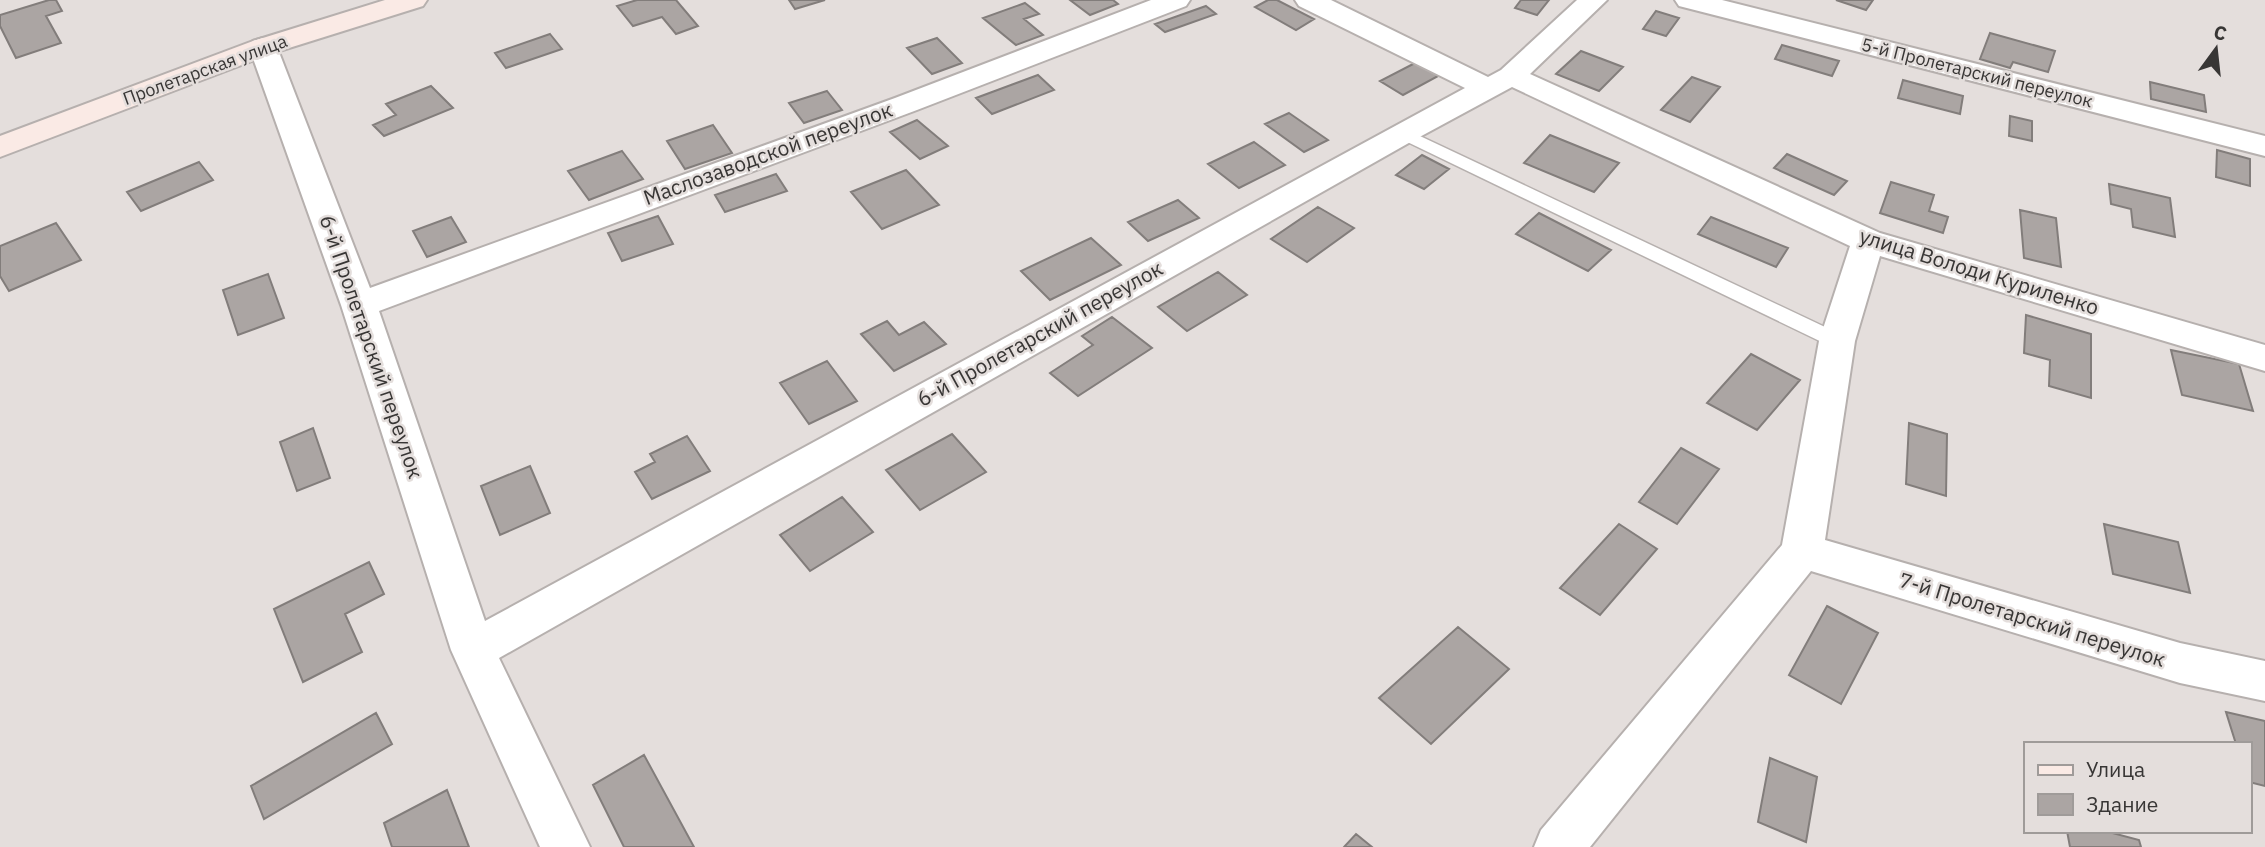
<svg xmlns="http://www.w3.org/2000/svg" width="2265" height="847" viewBox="0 0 2265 847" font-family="'IBM Plex Sans',sans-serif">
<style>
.building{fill:#aba5a3;stroke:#827d7b;stroke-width:2}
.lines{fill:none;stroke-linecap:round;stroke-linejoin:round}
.lane-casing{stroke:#b6b0ae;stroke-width:3}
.street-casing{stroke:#b6b0ae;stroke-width:4}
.secondary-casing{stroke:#b6b0ae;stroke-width:4}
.lane{fill:#fff;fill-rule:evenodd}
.street{fill:#fff;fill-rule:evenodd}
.secondary{fill:#faeae5;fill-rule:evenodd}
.labels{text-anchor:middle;stroke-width:5;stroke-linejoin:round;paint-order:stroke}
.far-street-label{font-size:18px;fill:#383635;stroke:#e4dedc}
.street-label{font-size:21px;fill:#383635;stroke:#e4dedc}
</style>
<rect width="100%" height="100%" fill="#e4dedc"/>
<path class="building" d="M 49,0 L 56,0 L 62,11 L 46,16 L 61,43 L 16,58 L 0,26 L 0,15 Z
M 637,0 L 676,0 L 698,26 L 676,34 L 662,17 L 633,26 L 617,6 Z
M 789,0 L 825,0 L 795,9 Z
M 1070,0 L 1113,0 L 1118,4 L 1090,15 Z
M 1268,0 L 1277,0 L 1314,19 L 1296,30 L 1255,7 Z
M 1521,0 L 1549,0 L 1537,15 L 1515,8 Z
M 1836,0 L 1873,0 L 1866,10 Z
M 1025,3 L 1039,14 L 1024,19 L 1043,35 L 1016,45 L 983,18 Z
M 1206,6 L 1216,14 L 1165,32 L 1155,24 Z
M 1656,11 L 1679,18 L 1666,36 L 1643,29 Z
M 1990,33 L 2055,51 L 2048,72 L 2013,62 L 2010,68 L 1980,59 Z
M 550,34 L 562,49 L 506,68 L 495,53 Z
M 937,38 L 962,63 L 932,74 L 907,48 Z
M 1782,45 L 1839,61 L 1832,76 L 1775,59 Z
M 1581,51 L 1623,67 L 1599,91 L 1556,74 Z
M 1417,62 L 1440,75 L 1403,95 L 1380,81 Z
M 1038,75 L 1054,90 L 992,114 L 976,98 Z
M 1692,77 L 1720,87 L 1690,122 L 1661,110 Z
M 1903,80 L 1963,96 L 1960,114 L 1898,98 Z
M 2150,82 L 2204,95 L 2206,112 L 2151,99 Z
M 431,86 L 453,108 L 384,136 L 373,125 L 396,115 L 386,104 Z
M 827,91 L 842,110 L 804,123 L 789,103 Z
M 1289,113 L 1328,140 L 1304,152 L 1265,124 Z
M 2010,116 L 2032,121 L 2032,141 L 2009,136 Z
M 917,120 L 948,146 L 920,159 L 890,132 Z
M 713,125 L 732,153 L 685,169 L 667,141 Z
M 1550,135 L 1619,163 L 1594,192 L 1524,163 Z
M 1254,142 L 1285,165 L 1239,188 L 1208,164 Z
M 2217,150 L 2250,159 L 2250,186 L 2216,177 Z
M 622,151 L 643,179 L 589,200 L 568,171 Z
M 1787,154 L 1847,181 L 1834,195 L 1774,168 Z
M 1422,155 L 1449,169 L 1424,189 L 1396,175 Z
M 199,162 L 213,180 L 141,211 L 127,192 Z
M 906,170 L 939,205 L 882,229 L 851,192 Z
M 776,174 L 787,191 L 725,212 L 715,195 Z
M 1891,182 L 1934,195 L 1929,211 L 1948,217 L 1943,233 L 1880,213 Z
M 2109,184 L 2170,198 L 2175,237 L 2133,227 L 2131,209 L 2111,204 Z
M 1178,200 L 1199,218 L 1148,241 L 1128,222 Z
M 1318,207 L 1354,228 L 1307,262 L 1271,239 Z
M 2020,210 L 2056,218 L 2061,267 L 2024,258 Z
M 1539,213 L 1611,250 L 1588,271 L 1516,234 Z
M 658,216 L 673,244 L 622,261 L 608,233 Z
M 451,217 L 466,242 L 427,257 L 413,231 Z
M 1711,217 L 1788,248 L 1776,267 L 1698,234 Z
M 56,223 L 81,260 L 9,291 L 0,276 L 0,246 Z
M 1091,238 L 1121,265 L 1050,300 L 1021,271 Z
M 1218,272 L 1247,295 L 1187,331 L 1158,307 Z
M 268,274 L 284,318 L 238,335 L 223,290 Z
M 2026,315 L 2091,334 L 2091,398 L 2049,386 L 2050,360 L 2024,353 Z
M 1112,317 L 1152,348 L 1078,396 L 1050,373 L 1093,345 L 1082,336 Z
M 887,321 L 899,335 L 924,322 L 946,344 L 894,371 L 861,334 Z
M 2171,350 L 2239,364 L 2253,411 L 2182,395 Z
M 1751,354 L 1800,380 L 1757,430 L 1707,403 Z
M 827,361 L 857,401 L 809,424 L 780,383 Z
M 1909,423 L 1947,434 L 1946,496 L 1906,484 Z
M 313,428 L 330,478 L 297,491 L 280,442 Z
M 952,434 L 986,472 L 920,510 L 886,470 Z
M 687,436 L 710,471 L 652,499 L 635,472 L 655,462 L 650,454 Z
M 1681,448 L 1719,469 L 1677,524 L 1639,502 Z
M 530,466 L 550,513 L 500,535 L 481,486 Z
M 842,497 L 873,532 L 810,571 L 780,535 Z
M 1619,524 L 1657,549 L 1600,615 L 1560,588 Z
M 2104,524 L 2178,542 L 2190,593 L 2113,574 Z
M 369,562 L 384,594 L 345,614 L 362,652 L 303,682 L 274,609 Z
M 1827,606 L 1878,633 L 1841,704 L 1789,675 Z
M 1458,627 L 1509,669 L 1431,744 L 1379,698 Z
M 2226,712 L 2265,721 L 2265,786 L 2249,782 L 2249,744 L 2236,744 Z
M 376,713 L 392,744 L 264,819 L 251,786 Z
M 644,755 L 694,847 L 624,847 L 593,785 Z
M 1770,758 L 1817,777 L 1806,842 L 1758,822 Z
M 447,790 L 469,847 L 392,847 L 384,823 Z
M 2067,831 L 2105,831 L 2139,840 L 2141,847 L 2070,847 Z
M 1356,834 L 1372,847 L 1344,847 Z"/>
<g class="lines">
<g class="lane-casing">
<path id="lane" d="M 1403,128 L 1844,336 L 1847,341 L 1844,346 L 1830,346 L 1397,137 L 1395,133 Z"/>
</g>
<g class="street-casing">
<path id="street" d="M 1151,0 L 1190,0 L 1186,6 L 917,110 L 379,311 L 485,621 L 1465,88 L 1299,6 L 1295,0 L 1331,0 L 1488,77 L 1501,70 L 1577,0 L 1607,0 L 1530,74 L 1880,233 L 2265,345 L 2265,371 L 1880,256 L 1855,341 L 1825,540 L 2180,643 L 2265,661 L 2265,701 L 2180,683 L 1811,571 L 1590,847 L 1534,847 L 1541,830 L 1782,545 L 1819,341 L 1850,246 L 1512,87 L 1414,140 L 499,658 L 590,847 L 540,847 L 451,650 L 341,305 L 249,47 L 253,41 L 263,38 L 273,41 L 277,47 L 370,288 L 895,98 Z
M 1675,0 L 1722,0 L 2265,136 L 2265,156 L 1679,6 Z"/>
</g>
<g class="secondary-casing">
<path id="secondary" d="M 385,0 L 427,0 L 423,6 L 273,53 L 0,157 L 0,136 L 253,41 Z"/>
</g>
<use href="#lane" class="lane"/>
<use href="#street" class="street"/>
<use href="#secondary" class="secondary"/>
</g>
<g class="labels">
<g class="far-street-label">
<text transform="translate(205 70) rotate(-20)" y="6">Пролетарская улица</text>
<text transform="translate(1977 73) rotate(14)" y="6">5-й Пролетарский переулок</text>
</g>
<g class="street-label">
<text transform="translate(768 154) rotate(-20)" y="7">Маслозаводской переулок</text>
<text transform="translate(1979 272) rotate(17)" y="7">улица Володи Куриленко</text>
<text transform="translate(1040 334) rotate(-29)" y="7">6-й Пролетарский переулок</text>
<text transform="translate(371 347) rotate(71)" y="7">6-й Пролетарский переулок</text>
<text transform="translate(2032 620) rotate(17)" y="7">7-й Пролетарский переулок</text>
</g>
</g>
<rect x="2024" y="742" width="228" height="91" fill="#e4dedc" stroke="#9f9b99" stroke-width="2"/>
<rect x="2038" y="765" width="35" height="10" fill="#faeae5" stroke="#9f9b99" stroke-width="2"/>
<text x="2086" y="777" font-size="21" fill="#383635">Улица</text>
<rect x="2038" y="794" width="35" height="21" fill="#aba5a3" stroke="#9f9b99" stroke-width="2"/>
<text x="2086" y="812" font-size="21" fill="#383635">Здание</text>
<g transform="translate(2216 49) rotate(15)" stroke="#e4dedc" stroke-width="5" paint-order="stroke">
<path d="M0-5L12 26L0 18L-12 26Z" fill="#383635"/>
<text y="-10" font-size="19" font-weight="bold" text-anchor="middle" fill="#383635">С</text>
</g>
</svg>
